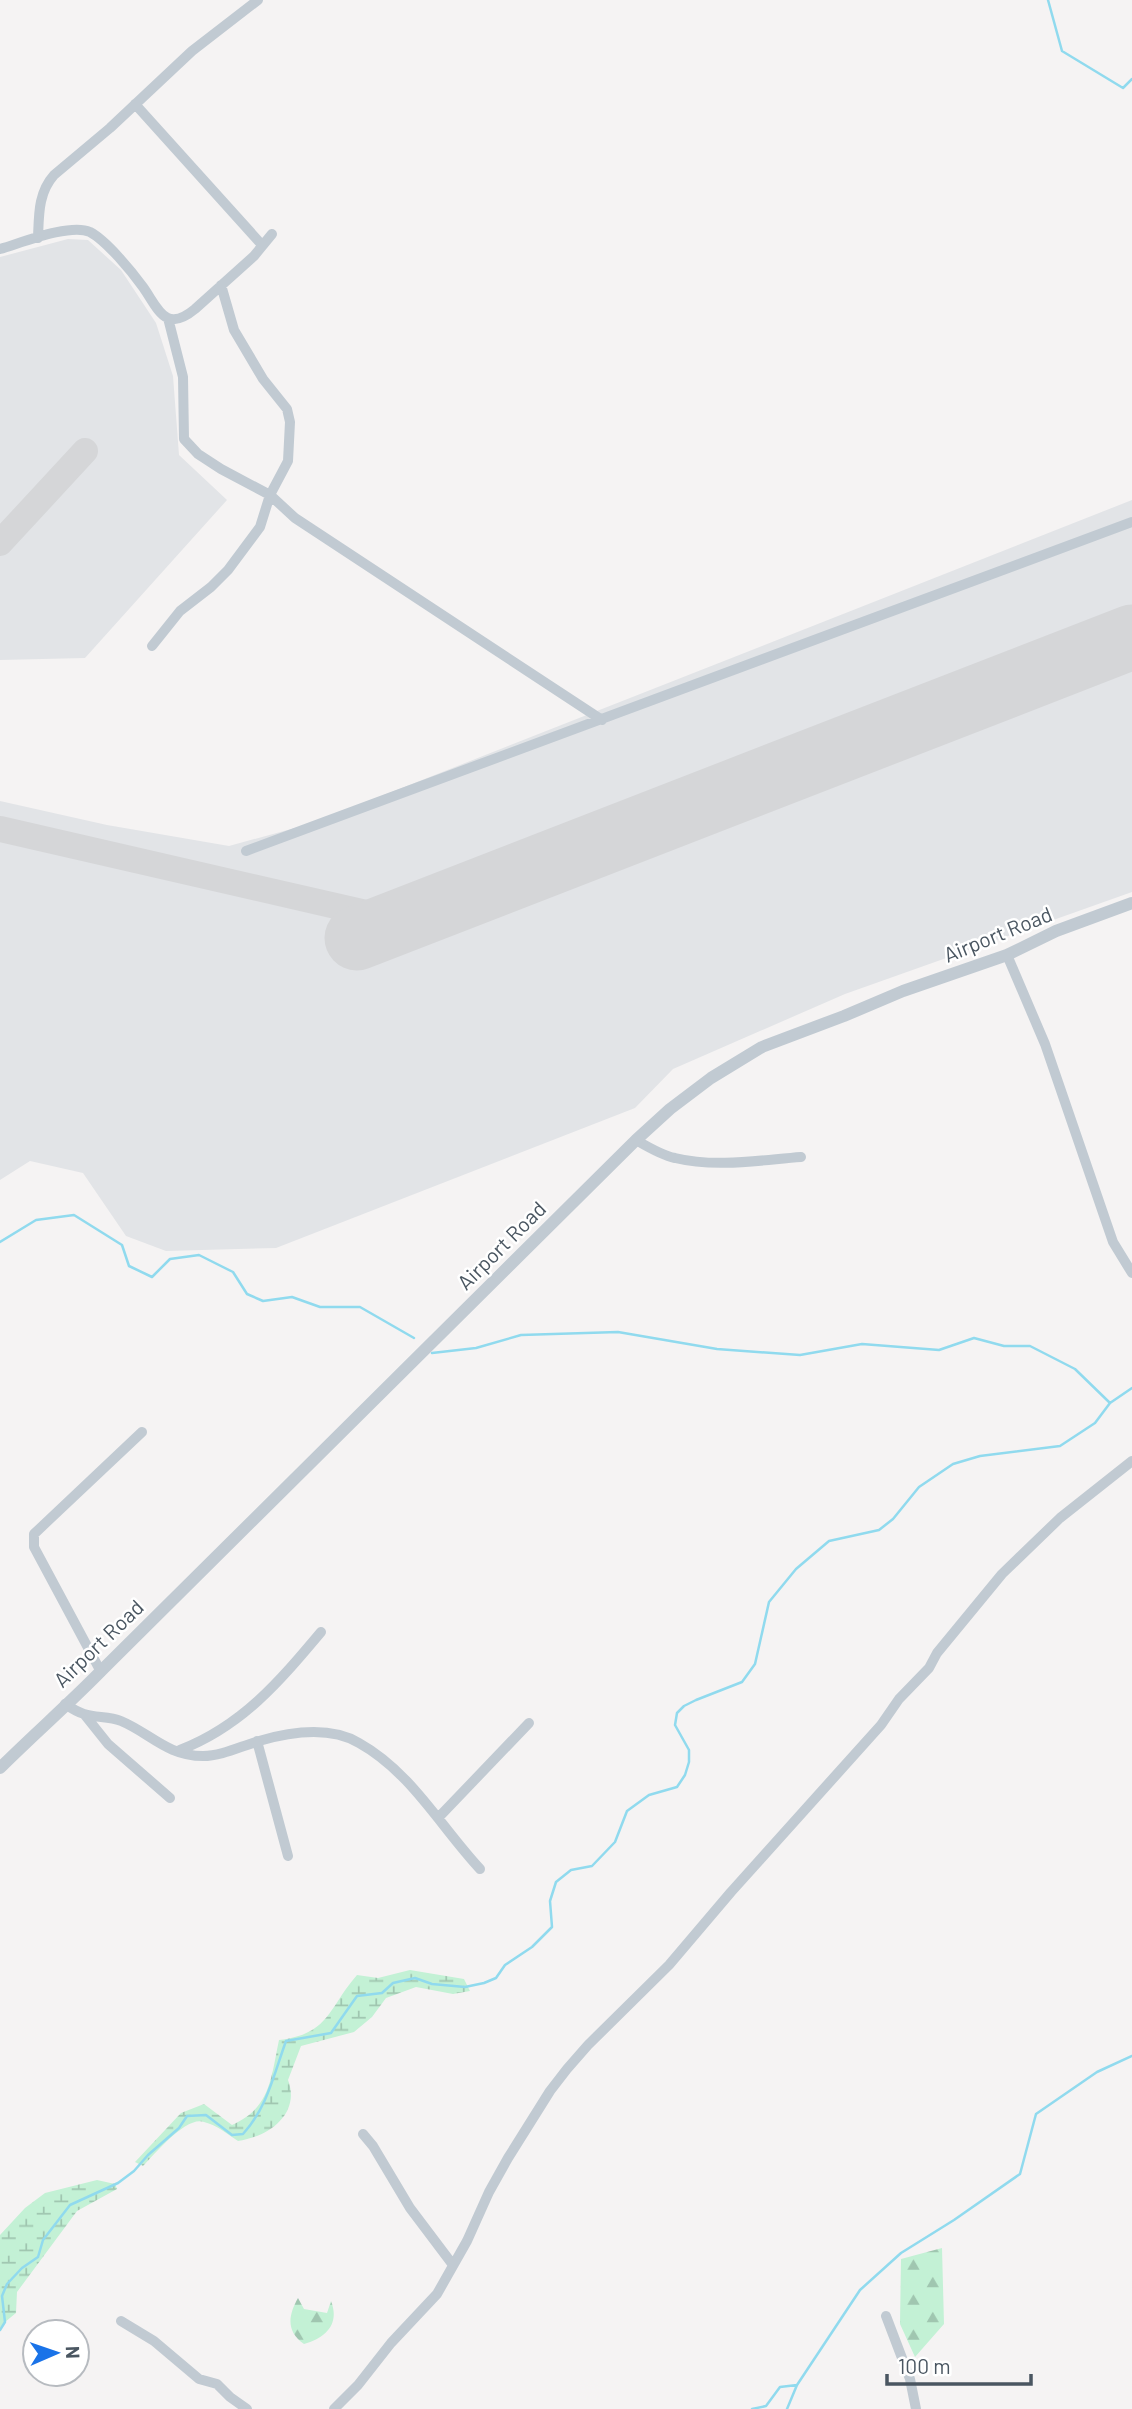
<svg xmlns="http://www.w3.org/2000/svg" width="1132" height="2409" viewBox="0 0 1132 2409" font-family="Barlow,sans-serif">
<style>
.airport{fill:#e2e4e7}
.forest{fill:url(#forest-firs)}
.wetland{fill:url(#wetland-marsh)}
.lines{fill:none;stroke-linecap:round;stroke-linejoin:round}
.stream{stroke:#90daee;stroke-width:2.5}
.taxiway{stroke:#d5d6d8;stroke-width:26}
.runway{stroke:#d5d6d8;stroke-width:65}
.minor{stroke:#c1cad2;stroke-width:10}
.tertiary{stroke:#c1cad2;stroke-width:12}
.labels{text-anchor:middle;stroke-width:5;stroke-linejoin:round;paint-order:stroke}
.street-label{font-size:21px;fill:#4a5661;stroke:#fff}
</style>
<defs>
<pattern id="forest-firs" width="22" height="20" patternUnits="userSpaceOnUse" patternTransform="scale(1.75)"><rect width="22" height="20" fill="#c3f1d5"/><path d="M5 1l3.5 6h-7zM16 11l3.5 6h-7z" fill="#a0c6b0"/></pattern>
<pattern id="wetland-marsh" width="20" height="14" patternUnits="userSpaceOnUse" patternTransform="scale(1.75)"><rect width="20" height="14" fill="#c3f1d5"/><path d="M1 5h8M5 5V1M11 12h8M15 12V8" fill="none" stroke="#a0c6b0"/></pattern>
</defs>
<rect width="100%" height="100%" fill="#f5f3f3"/>
<path class="airport" d="M 68,239 L 88,240 L 121,270 L 156,323 L 173,376 L 179,455 L 227,500 L 85,658 L 0,660 L 0,257 Z
M 1132,500 L 1132,892 L 845,994 L 673,1069 L 635,1108 L 276,1248 L 166,1251 L 126,1236 L 83,1173 L 30,1161 L 0,1180 L 0,801 L 107,825 L 229,846 L 313,823 Z"/>
<path class="forest" d="M 942,2248 L 944,2324 L 915,2357 L 900,2324 L 901,2259 Z
M 298,2298 L 304,2309 L 327,2313 L 331,2301 C 340,2324 326,2338 304,2344 C 286,2331 288,2316 298,2298 Z"/>
<path class="wetland" d="M 410,1970 L 464,1979 L 470,1991 L 453,1994 L 416,1987 L 386,1998 L 372,2017 L 354,2032 L 301,2046 L 288,2080 C 301,2114 268,2137 238,2141 C 227,2134 217,2125 204,2122 C 186,2116 156,2153 143,2166 L 135,2162 L 181,2113 L 204,2104 L 232,2125 C 271,2108 271,2077 279,2040 C 330,2034 328,2008 357,1975 L 378,1978 Z
M 97,2180 L 115,2184 L 117,2189 L 77,2211 L 17,2292 L 16,2313 L 5,2322 L 0,2331 L 0,2235 L 25,2208 L 45,2193 Z"/>
<g class="lines">
<path class="stream" d="M 1048,0 L 1062,51 L 1123,88 L 1132,79
M 0,1242 L 36,1220 L 74,1215 L 122,1245 L 129,1266 L 152,1277 L 170,1259 L 199,1255 L 233,1272 L 247,1294 L 263,1301 L 292,1297 L 320,1307 L 360,1307 L 414,1338
M 432,1353 L 476,1348 L 521,1335 L 618,1332 L 717,1349 L 800,1355 L 862,1344 L 939,1350 L 974,1338 L 1004,1346 L 1030,1346 L 1075,1369 L 1110,1403
M 0,2330 L 5,2322 L 2,2296 L 7,2284 L 22,2268 L 38,2257 L 43,2240 L 70,2205 L 118,2183 L 134,2171 L 148,2155 L 179,2128 L 187,2116 L 206,2115 L 232,2135 L 243,2134 C 267,2108 274,2074 286,2041 L 331,2033 L 357,1996 L 382,1993 L 393,1983 L 415,1978 L 432,1984 L 465,1987 L 484,1983 L 496,1978 L 505,1965 L 532,1947 L 552,1927 L 550,1901 L 556,1882 L 571,1870 L 592,1866 L 615,1842 L 627,1811 L 649,1795 L 677,1787 L 685,1775 L 689,1762 L 689,1750 L 675,1725 L 677,1713 L 684,1706 L 696,1700 L 742,1682 L 755,1664 L 769,1602 L 796,1569 L 829,1541 L 879,1530 L 893,1519 L 919,1487 L 953,1464 L 980,1456 L 1060,1446 L 1095,1423 L 1110,1403 L 1132,1388
M 752,2409 L 766,2406 L 780,2387 L 797,2385
M 787,2409 L 797,2385 L 860,2290 L 901,2253 L 954,2220 L 1020,2174 L 1036,2114 L 1097,2072 L 1132,2056"/>
<path class="taxiway" d="M 0,543 L 85,451
M 0,829 L 401,921"/>
<path class="runway" d="M 357,938 L 1132,637"/>
<path class="minor" d="M 135,104 L 262,245
M 38,238 C 39,215 38,193 54,175 L 110,128 L 192,51 L 258,0
M 0,249 C 21,243 70,223 90,232 C 107,241 132,272 143,287 C 158,308 165,334 195,309 L 254,256 L 272,234
M 168,318 L 183,377 L 184,439 L 198,454 L 221,469 L 270,495 L 295,518 L 602,720
M 152,646 L 180,611 L 211,587 L 228,570 L 260,527 L 270,495 L 288,461 L 290,422 L 287,409 L 263,379 L 234,330 L 221,285
M 246,851 L 1132,522
M 1007,955 L 1045,1044 L 1113,1242 L 1132,1273
M 636,1140 C 648,1147 661,1155 675,1158 C 716,1168 761,1160 801,1157
M 101,1672 L 34,1547 L 34,1534 L 142,1432
M 65,1704 C 71,1708 77,1712 84,1714 C 96,1718 109,1716 121,1721 C 150,1733 167,1756 203,1756 C 222,1756 241,1746 259,1741 C 290,1732 330,1726 359,1743 C 411,1772 440,1826 480,1869
M 84,1714 L 108,1744 L 170,1798
M 257,1741 L 288,1856
M 180,1750 C 242,1726 279,1682 321,1632
M 438,1818 L 529,1723
M 363,2134 L 373,2146 L 410,2208 L 453,2265
M 886,2316 L 910,2379 L 916,2409
M 121,2321 L 154,2341 L 199,2379 L 217,2384 L 230,2397 L 247,2409
M 334,2409 L 358,2385 L 391,2343 L 437,2294 L 467,2241 L 489,2192 L 508,2158 L 550,2091 L 567,2069 L 588,2045 L 669,1965 L 731,1892 L 881,1725 L 899,1699 L 929,1668 L 937,1653 L 1002,1574 L 1060,1518 L 1132,1461"/>
<path class="tertiary" d="M 0,1768 C 34,1734 70,1703 103,1669 C 281,1493 458,1316 636,1140 L 670,1109 L 711,1078 L 762,1047 L 844,1016 L 903,991 L 1007,955 L 1056,931 L 1132,903"/>
</g>
<g class="labels">
<g class="street-label">
<text transform="translate(998 935) rotate(-22)" y="7">Airport Road</text>
<text transform="translate(502 1246) rotate(-45)" y="7">Airport Road</text>
<text transform="translate(99 1644) rotate(-44)" y="7">Airport Road</text>
</g>
</g>
<g transform="translate(56 2353) rotate(88)"><circle r="33" fill="#ffffff" stroke="#b7bbc0" stroke-width="2"/>
<path d="M0-5L12 26L0 18L-12 26Z" fill="#1a73e8"/>
<text y="-10" font-size="19" font-weight="bold" text-anchor="middle" fill="#4a5661">N</text>
</g>
<path d="M887 2374v10h144v-10" fill="none" stroke="#4a5661" stroke-width="3.5"/>
<text x="898" y="2374" font-size="21" fill="#4a5661" stroke="#ffffff" stroke-width="5" paint-order="stroke">100 m</text>
</svg>
